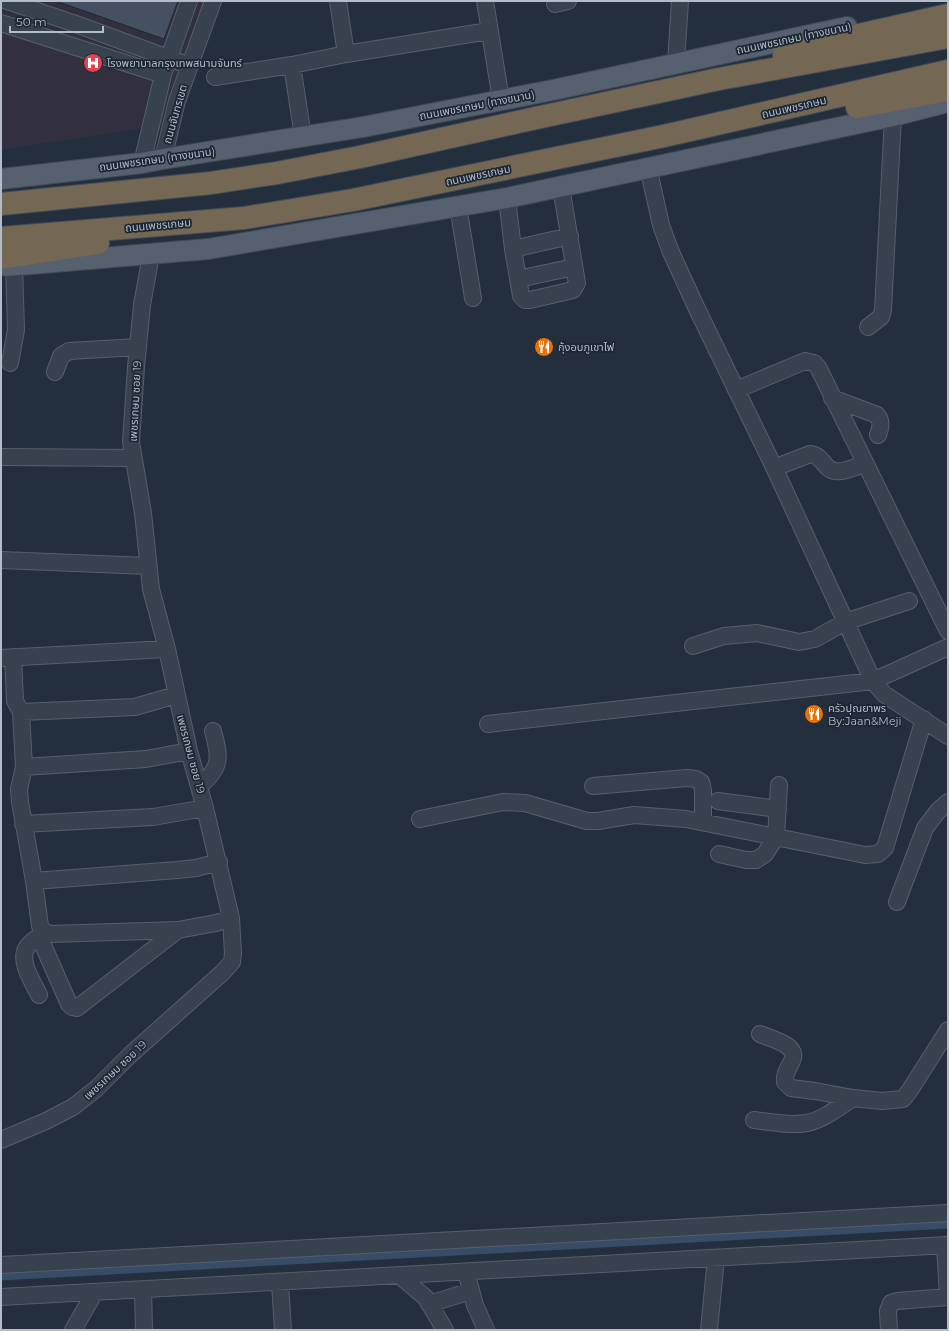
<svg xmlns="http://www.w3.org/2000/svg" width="949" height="1331" viewBox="0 0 949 1331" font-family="Montserrat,'Noto Sans Thai',sans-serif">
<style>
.medical{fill:#32303f}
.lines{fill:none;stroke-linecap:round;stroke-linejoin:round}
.canal{stroke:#394c67;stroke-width:13}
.building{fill:#455162;stroke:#1f2835}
.minor-casing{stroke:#565f6c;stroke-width:18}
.major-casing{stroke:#414a57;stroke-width:22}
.highway-casing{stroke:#434c59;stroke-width:24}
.minor{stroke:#38414e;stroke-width:16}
.major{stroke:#56606e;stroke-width:20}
.highway{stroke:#746855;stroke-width:22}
.labels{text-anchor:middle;stroke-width:3.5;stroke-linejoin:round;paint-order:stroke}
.street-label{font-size:11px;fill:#b4bcc9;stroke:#1d2633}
.poi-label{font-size:11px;fill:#b4bcc9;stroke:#1d2633;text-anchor:start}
</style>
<rect width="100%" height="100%" fill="#242f3e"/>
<path class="medical" d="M 1,1 L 207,1 L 163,125 L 1,150 Z"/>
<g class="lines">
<path class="canal" d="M 1,1274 L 948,1222"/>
</g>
<path class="building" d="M 59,1 L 178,1 L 164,39 L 59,2 Z"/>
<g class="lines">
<g class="minor-casing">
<path id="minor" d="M 7,1 L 73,23 L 190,66
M 338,1 L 346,54 L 489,31
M 485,1 L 501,100
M 555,4 L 568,1
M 1,23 L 163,75
M 676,63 L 680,1
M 292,65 L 303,137
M 215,77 L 292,65 L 346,54
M 163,159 L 177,101 L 213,1
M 142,163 L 163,75 L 189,1
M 648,167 L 661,225 L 670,250 L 697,309 L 772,463 L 873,681 L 884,694 L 948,736
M 507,198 L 513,249 L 521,296 L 525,300 L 530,300 L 573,290 L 577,283 L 561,187
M 458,206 L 473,298
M 513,249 L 570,236
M 518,279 L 574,267
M 868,327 L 881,317 L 883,310 L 893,116
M 10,363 L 16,330 L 14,266
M 55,372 L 61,356 L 69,351 L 138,347
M 736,390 L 805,361 L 814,363 L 818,367 L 948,631
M 832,398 L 877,415 C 882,421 881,427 878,435
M 2,457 L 133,458
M 774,468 L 810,454 C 823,455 824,470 835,471 C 844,473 856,466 865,464
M 1,560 L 148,566
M 693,646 L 724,636 L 757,633 L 799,642 L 815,639 L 845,622 L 909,601
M 13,657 L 15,701 L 21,712 L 24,767 L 19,789 L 20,802 L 34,881 L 40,926 L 44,932 L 51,934 L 178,930 L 216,923 L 231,918
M 1,658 L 167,649
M 21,712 L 135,707 L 176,695
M 488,724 L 873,681 L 948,647
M 24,767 L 146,759 L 189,751
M 199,786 C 222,768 220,757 213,731
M 593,786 L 687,778 L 696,779 L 701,782 L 703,790 L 703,822
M 718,801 L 778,809
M 420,819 L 503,802 L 525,803 L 587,821 L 598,821 L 634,815 L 686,819 L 865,855 L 878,854 L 885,848 L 924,719
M 23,824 L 153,817 L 205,808
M 719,854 L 746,860 L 756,860 L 765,854 L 776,837 L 779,785
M 34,881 L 177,870 L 196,868 L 219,862
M 897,902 L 925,828 L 938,811 L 948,802
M 39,936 L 69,1004 L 72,1007 L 77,1008 L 178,930
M 39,995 C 33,982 18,961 27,947 C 31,941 39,937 44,932
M 760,1034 C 771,1039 800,1045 792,1061 C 788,1069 784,1074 785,1082 L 791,1088 L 815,1091 L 853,1098 L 882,1101 L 903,1099 L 910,1090 L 948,1030
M 754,1120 C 771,1122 789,1126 807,1123 C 823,1120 839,1107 853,1098
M 1,1140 L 46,1121 L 73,1107 L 97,1088 L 130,1055 L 222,973 L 232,962 L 233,953 L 231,918 L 205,808 L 189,751 L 167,649 L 151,589 L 143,513 L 131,442 L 136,367 L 142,305 L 151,255
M 945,1245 L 948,1297
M 1,1265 L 948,1213
M 466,1272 L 475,1305 L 486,1330
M 400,1276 L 426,1298 L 445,1330
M 280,1283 L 283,1330
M 143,1290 L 144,1330
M 1,1297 L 948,1245
M 429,1304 L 471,1291
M 73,1330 L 95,1292
M 709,1330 L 716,1258
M 889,1330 L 888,1311 L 891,1303 L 897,1301 L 948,1297"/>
</g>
<g class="major-casing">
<path id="major" d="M 1,179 L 142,163 L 163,159 L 363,127 L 553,90 L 847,27
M 7,266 L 208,249 L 507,198 L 893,116 L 948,102"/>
</g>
<g class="highway-casing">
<path id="highway" d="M 784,55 L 828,42 L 948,15
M 857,107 L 948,90
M 1,204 L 211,183 L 277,173 L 360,157 L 536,118 L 719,79 L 948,37
M 1,238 L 244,218 L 353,200 L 664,136 L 948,71
M 1,258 L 98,243"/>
</g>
<use href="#minor" class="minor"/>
<use href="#major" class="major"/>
<use href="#highway" class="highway"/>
</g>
<defs>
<g id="hospital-disc" transform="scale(1)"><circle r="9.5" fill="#e0444e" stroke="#1d2633"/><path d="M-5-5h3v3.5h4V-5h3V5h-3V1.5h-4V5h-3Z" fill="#fff"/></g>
<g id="restaurant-disc" transform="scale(1)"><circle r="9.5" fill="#e8710a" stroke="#1d2633"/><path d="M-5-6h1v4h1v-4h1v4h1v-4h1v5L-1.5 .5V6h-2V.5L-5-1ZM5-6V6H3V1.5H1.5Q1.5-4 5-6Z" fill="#fff"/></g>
</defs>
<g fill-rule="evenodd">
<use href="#hospital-disc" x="93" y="63"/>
<use href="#restaurant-disc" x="544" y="347"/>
<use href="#restaurant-disc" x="814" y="714"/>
</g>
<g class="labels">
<g class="street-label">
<text transform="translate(794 38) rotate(-12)" y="4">ถนนเพชรเกษม (ทางขนาน)</text>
<text transform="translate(477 105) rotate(-11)" y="4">ถนนเพชรเกษม (ทางขนาน)</text>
<text transform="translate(794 107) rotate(-13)" y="4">ถนนเพชรเกษม</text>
<text transform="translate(175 114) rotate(-74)" y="4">ถนนจันทรเขต</text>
<text transform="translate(157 159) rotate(-8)" y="4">ถนนเพชรเกษม (ทางขนาน)</text>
<text transform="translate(478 175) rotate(-12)" y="4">ถนนเพชรเกษม</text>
<text transform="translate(158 225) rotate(-5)" y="4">ถนนเพชรเกษม</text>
<text transform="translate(135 401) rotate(-87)" y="4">เพชรเกษม ซอย 19</text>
<text transform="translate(191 754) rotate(75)" y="4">เพชรเกษม ซอย 19</text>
<text transform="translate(115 1070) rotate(-43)" y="4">เพชรเกษม ซอย 19</text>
</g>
<g class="poi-label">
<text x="107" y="67">โรงพยาบาลกรุงเทพสนามจันทร์</text>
<text x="558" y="351">กุ้งอบภูเขาไฟ</text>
<text x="828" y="712">ครัวปุณยาพร<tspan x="828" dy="13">By:Jaan&amp;Meji</tspan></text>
</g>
</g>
<rect width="949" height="1331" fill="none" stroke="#b4bcc9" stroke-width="4"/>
<path d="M10 26v6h93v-6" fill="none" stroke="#b4bcc9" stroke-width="2"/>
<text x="16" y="26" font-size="12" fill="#b4bcc9" stroke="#1d2633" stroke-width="3" paint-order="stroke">50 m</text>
</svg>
